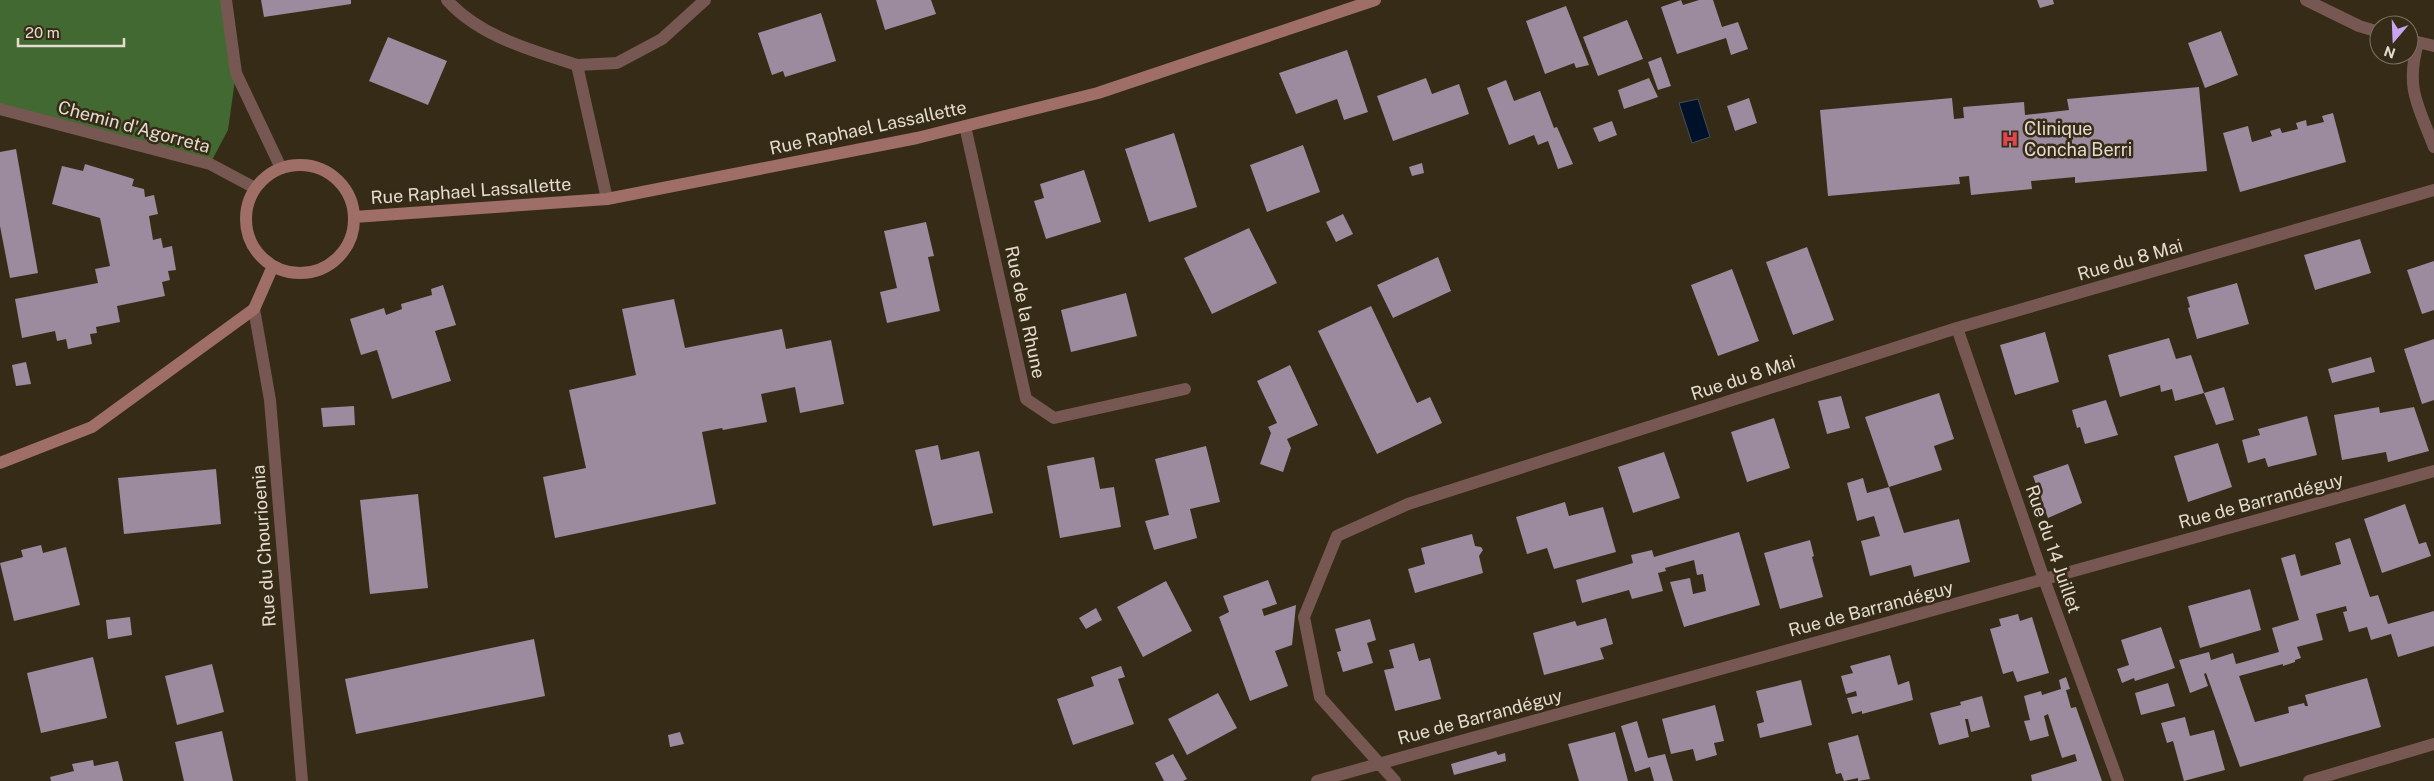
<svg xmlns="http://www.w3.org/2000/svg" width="2434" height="781" viewBox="0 0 2434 781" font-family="'Public Sans',sans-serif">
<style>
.forest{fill:#426931}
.water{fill:#00122a;stroke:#444f5c}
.building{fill:#9c8a9f}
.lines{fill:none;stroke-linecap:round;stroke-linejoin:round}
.minor{stroke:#765752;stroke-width:12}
.tertiary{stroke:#765752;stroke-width:12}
.secondary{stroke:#9f6e66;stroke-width:12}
.labels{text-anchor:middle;stroke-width:5;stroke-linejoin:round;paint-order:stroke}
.street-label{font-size:18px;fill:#e3dccf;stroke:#362b16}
.poi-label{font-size:18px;fill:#e3dccf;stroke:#362b16;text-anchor:start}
</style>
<rect width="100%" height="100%" fill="#362b16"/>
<path class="forest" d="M 0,0 L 226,0 L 236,73 L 228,130 L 210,164 L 0,109 Z"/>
<path class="water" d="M 1698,99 L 1710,137 L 1692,143 L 1679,103 Z"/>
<path class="building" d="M 261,0 L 351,0 L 351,4 L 264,17 Z
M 876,0 L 931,0 L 936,14 L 885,30 Z
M 1681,0 L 1683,5 L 1699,0 L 1713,0 L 1722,27 L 1738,22 L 1748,49 L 1731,55 L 1726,38 L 1677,54 L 1661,7 Z
M 2037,0 L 2053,0 L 2054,4 L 2040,8 Z
M 1566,6 L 1589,65 L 1576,68 L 1574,63 L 1545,74 L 1526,21 Z
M 821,13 L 836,61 L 785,77 L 783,71 L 772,75 L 758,33 Z
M 1627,20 L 1643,59 L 1598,76 L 1583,37 Z
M 2221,31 L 2238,75 L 2205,88 L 2188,43 Z
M 388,37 L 447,61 L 428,105 L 369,81 Z
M 1347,50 L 1368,112 L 1344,120 L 1337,99 L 1296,114 L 1279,73 Z
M 1661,57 L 1671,86 L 1658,90 L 1648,62 Z
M 1426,78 L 1432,94 L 1459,84 L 1469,114 L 1393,141 L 1377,96 Z
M 1649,78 L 1658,97 L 1624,109 L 1618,90 Z
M 1506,80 L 1514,101 L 1540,91 L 1554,128 L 1557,127 L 1573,164 L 1558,169 L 1548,141 L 1538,145 L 1534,135 L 1509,145 L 1487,88 Z
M 2199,87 L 2207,171 L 2075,183 L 2075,177 L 2031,181 L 2032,189 L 1971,195 L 1969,176 L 1959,177 L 1960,184 L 1828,196 L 1820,110 L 1952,98 L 1954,119 L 1964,118 L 1963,107 L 2024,102 L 2025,115 L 2069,110 L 2067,99 Z
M 1749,98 L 1757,123 L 1735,131 L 1727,106 Z
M 2333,113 L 2346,162 L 2240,192 L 2223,133 L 2248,126 L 2252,142 L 2272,136 L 2270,131 L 2280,128 L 2282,133 L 2298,129 L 2296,123 L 2306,120 L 2307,126 L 2324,122 L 2322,116 Z
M 1612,121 L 1617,135 L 1599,142 L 1593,128 Z
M 1174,133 L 1197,207 L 1149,222 L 1125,149 Z
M 1303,145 L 1320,192 L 1267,212 L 1250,165 Z
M 16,149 L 38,273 L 10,278 L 0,226 L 0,152 Z
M 1422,163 L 1424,173 L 1412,176 L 1409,167 Z
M 85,164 L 134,179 L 132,186 L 144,189 L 145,197 L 154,195 L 158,214 L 149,216 L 153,240 L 161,238 L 163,248 L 172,246 L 176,270 L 168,271 L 170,280 L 162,282 L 165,296 L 117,306 L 120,322 L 96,327 L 97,333 L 90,334 L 92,344 L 68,349 L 66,339 L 57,341 L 55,331 L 22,338 L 15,299 L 98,283 L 95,269 L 110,266 L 100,218 L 52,204 L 62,166 L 83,171 Z
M 1084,170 L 1101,222 L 1046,239 L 1034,201 L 1044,198 L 1040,184 Z
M 1343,214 L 1353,234 L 1336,242 L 1326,222 Z
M 926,222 L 934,256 L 928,257 L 940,311 L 887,323 L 880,292 L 897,288 L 884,231 Z
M 1249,228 L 1277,283 L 1212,314 L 1184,258 Z
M 2360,239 L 2371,273 L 2315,290 L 2304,255 Z
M 1807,247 L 1834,320 L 1793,335 L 1766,262 Z
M 1438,257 L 1451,291 L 1393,318 L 1377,285 Z
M 2434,261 L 2434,310 L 2422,314 L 2407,270 Z
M 1732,269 L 1759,341 L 1718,356 L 1691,285 Z
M 2237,283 L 2249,324 L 2197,339 L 2188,308 L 2190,307 L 2187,297 Z
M 443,285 L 456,325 L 435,331 L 451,381 L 392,399 L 377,350 L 361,355 L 350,319 L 384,308 L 386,315 L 402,309 L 401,304 L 432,295 L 431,289 Z
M 1126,293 L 1137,336 L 1071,352 L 1061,310 Z
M 674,299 L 685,348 L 782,329 L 786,349 L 831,340 L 844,404 L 800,413 L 795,387 L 761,394 L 767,422 L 723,430 L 722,428 L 702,432 L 716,504 L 555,538 L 543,477 L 586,468 L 569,390 L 636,375 L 622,309 Z
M 1371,306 L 1417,403 L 1430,397 L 1442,423 L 1377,454 L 1318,331 Z
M 2045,332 L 2059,382 L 2015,395 L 2000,345 Z
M 2169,338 L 2176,359 L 2191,355 L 2204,393 L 2224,387 L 2234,420 L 2216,425 L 2204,393 L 2175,401 L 2172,389 L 2161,392 L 2160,385 L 2120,397 L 2108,355 Z
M 2434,339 L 2434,400 L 2422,404 L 2404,349 Z
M 2371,357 L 2375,372 L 2332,383 L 2328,369 Z
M 26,362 L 31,384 L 16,386 L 12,365 Z
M 1290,365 L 1318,425 L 1287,439 L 1291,448 L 1283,472 L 1260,464 L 1271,433 L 1268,427 L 1277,423 L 1257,381 Z
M 1939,393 L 1954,439 L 1934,446 L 1942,470 L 1889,487 L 1865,417 Z
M 1841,396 L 1850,428 L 1827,434 L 1818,401 Z
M 2106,400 L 2118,435 L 2085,444 L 2080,427 L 2077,428 L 2072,410 Z
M 354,406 L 355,425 L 323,427 L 321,408 Z
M 2379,407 L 2380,413 L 2414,407 L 2429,451 L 2388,462 L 2386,452 L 2342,460 L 2334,415 Z
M 2307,416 L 2317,455 L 2268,467 L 2265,458 L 2248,463 L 2242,440 L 2260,435 L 2258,429 Z
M 1774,418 L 1790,468 L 1747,482 L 1731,432 Z
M 2218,443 L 2232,487 L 2188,502 L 2174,456 Z
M 938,445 L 941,460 L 979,451 L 993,513 L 933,526 L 915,450 Z
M 1206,446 L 1220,502 L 1190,509 L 1197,538 L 1154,550 L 1145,521 L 1169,515 L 1155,459 Z
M 1664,452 L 1680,498 L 1633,513 L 1618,467 Z
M 1094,457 L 1100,489 L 1114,487 L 1121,527 L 1060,538 L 1047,466 Z
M 2068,464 L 2082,503 L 2048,518 L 2033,476 Z
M 216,469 L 221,524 L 124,534 L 118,478 Z
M 1863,478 L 1867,493 L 1889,487 L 1904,533 L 1959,519 L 1970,562 L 1914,577 L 1911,565 L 1870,576 L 1861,541 L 1880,536 L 1874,516 L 1857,521 L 1847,483 Z
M 418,494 L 428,588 L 370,594 L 360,500 Z
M 1565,502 L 1569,516 L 1603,507 L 1616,552 L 1554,569 L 1547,548 L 1527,554 L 1516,517 Z
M 2405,504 L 2419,544 L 2426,542 L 2431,556 L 2382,573 L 2364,519 Z
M 1739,532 L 1760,605 L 1684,627 L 1670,582 L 1690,578 L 1693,594 L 1706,591 L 1703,574 L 1697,575 L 1694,560 L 1665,568 L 1666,571 L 1658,573 L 1663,591 L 1632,599 L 1629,590 L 1582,603 L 1576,580 L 1633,563 L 1631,555 L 1652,550 L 1654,557 Z
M 1472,534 L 1475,546 L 1481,547 L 1483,550 L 1479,556 L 1483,573 L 1415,593 L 1408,569 L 1425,564 L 1421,548 Z
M 2350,538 L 2370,597 L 2378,595 L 2388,624 L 2434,611 L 2434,646 L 2398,657 L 2391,634 L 2371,640 L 2367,627 L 2349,632 L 2343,612 L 2347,611 L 2346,606 L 2316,614 L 2323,640 L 2297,647 L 2301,658 L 2295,660 L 2295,662 L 2283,666 L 2283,664 L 2239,676 L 2255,722 L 2289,713 L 2288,707 L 2304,703 L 2305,706 L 2308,706 L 2305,695 L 2367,678 L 2381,727 L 2240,767 L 2206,673 L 2204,674 L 2208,686 L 2190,693 L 2179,660 L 2209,652 L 2211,660 L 2233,653 L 2236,664 L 2279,652 L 2272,628 L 2299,620 L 2281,558 L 2295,554 L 2301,576 L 2341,564 L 2335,543 Z
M 1810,540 L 1814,556 L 1812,557 L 1823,597 L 1780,609 L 1764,553 Z
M 41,545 L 43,553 L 66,547 L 80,605 L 14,621 L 0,563 L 23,557 L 21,550 Z
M 1268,580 L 1277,604 L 1262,609 L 1264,616 L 1296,605 L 1292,645 L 1275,651 L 1288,686 L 1250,701 L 1219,617 L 1229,612 L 1223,596 Z
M 1166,581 L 1192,631 L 1143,657 L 1117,607 Z
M 2250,589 L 2261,630 L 2200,648 L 2188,606 Z
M 1096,608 L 1102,620 L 1086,629 L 1079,618 Z
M 2018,614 L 2020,621 L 2032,617 L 2049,673 L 2017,682 L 2013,671 L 2003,674 L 1990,629 L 2001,626 L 1999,619 Z
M 130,617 L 132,635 L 108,639 L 106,620 Z
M 1606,618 L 1613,644 L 1600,648 L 1604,659 L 1544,675 L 1533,633 L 1575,621 L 1577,626 Z
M 1370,619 L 1376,640 L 1367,643 L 1373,663 L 1343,672 L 1337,652 L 1341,651 L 1335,629 Z
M 2161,627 L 2175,668 L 2135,681 L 2134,678 L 2122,683 L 2117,669 L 2129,665 L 2121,640 Z
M 534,639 L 545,696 L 356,734 L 345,679 Z
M 1414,643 L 1419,661 L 1430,658 L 1441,699 L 1395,711 L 1384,670 L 1394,668 L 1389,650 Z
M 1890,655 L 1898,685 L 1909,681 L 1913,700 L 1862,714 L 1862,711 L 1852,714 L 1847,698 L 1857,696 L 1856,691 L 1846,694 L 1841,676 L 1853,673 L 1850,666 Z
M 93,657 L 107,718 L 41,733 L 27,673 Z
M 212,664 L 224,712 L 177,725 L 165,676 Z
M 1121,666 L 1125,677 L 1118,679 L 1134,724 L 1073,745 L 1057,699 L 1094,686 L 1091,677 Z
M 2066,677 L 2070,689 L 2066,690 L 2071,708 L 2076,707 L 2102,781 L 2032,781 L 2031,775 L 2077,761 L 2075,754 L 2062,758 L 2048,714 L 2044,716 L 2049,736 L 2030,741 L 2024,721 L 2030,720 L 2024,696 L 2041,691 L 2042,695 L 2061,689 L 2059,680 Z
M 1801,680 L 1812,725 L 1760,738 L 1757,724 L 1764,722 L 1756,691 Z
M 2168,683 L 2175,706 L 2141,715 L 2135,693 Z
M 1218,693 L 1237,728 L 1187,755 L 1168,719 Z
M 1982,696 L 1990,727 L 1971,732 L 1968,719 L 1965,719 L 1969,737 L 1939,745 L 1930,713 L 1961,705 L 1960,702 Z
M 1715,705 L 1724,741 L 1714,743 L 1717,755 L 1696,761 L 1693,749 L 1671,754 L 1662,719 Z
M 2185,717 L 2190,736 L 2214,730 L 2225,770 L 2184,781 L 2173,741 L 2167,743 L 2161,723 Z
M 1637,721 L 1648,758 L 1665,754 L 1673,781 L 1654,781 L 1650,767 L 1635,772 L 1621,726 Z
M 222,731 L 233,781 L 184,781 L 175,742 Z
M 680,732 L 684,744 L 670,747 L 668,735 Z
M 1615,732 L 1628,781 L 1579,781 L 1568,744 Z
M 1858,735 L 1870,779 L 1858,781 L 1858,778 L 1844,781 L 1841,773 L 1836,774 L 1828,743 Z
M 1496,751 L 1498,755 L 1505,753 L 1506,761 L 1454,775 L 1451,764 Z
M 1173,754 L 1187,779 L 1183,781 L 1164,781 L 1155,763 Z
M 93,760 L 94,766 L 118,761 L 123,781 L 51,781 L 50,777 L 74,771 L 72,764 Z"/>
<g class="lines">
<path class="minor" d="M 226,0 L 236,73 L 281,168
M 447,0 C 480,37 532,50 577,65 L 607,199
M 2418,43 C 2405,88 2418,105 2434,147
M 577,65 L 617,63 L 662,39 L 705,0
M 0,109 L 210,164 L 255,188
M 965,126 L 1026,399 L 1054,418 L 1185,389
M 254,309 L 270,400 L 302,781
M 1957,328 L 2044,579 L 2118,781
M 1317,781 L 2434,471
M 1395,781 L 1320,697 L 1304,617 L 1337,536 L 1408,504 L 1957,328 L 2434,190
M 2309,781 L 2434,744"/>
<path class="tertiary" d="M 2306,0 L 2359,26 L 2379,32
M 2409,40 L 2434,46"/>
<path class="secondary" d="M246 219a54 54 0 1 1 108 0a54 54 0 1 1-108 0Z
M 354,217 L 607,199 L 917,138 L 1098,93 L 1375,0
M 0,463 L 92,427 L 254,309 L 273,266"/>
</g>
<defs>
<g id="hospital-bare" transform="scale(1.35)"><path d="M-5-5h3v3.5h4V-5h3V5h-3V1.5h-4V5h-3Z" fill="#e0444e" stroke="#362b16" stroke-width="2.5" paint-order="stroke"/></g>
</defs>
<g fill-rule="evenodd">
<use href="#hospital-bare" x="2010" y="139"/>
</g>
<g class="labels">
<g class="street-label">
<text transform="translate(134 127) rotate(15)" y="6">Chemin d'Agorreta</text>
<text transform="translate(868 128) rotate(-12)" y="6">Rue Raphael Lassallette</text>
<text transform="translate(471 191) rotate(-4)" y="6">Rue Raphael Lassallette</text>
<text transform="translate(2130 260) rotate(-16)" y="6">Rue du 8 Mai</text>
<text transform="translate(1025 312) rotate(78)" y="6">Rue de la Rhune</text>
<text transform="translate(1743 378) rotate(-18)" y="6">Rue du 8 Mai</text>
<text transform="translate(2261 501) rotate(-15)" y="6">Rue de Barrandéguy</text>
<text transform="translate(264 546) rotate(-94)" y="6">Rue du Chourioenia</text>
<text transform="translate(2053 549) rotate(71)" y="6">Rue du 14 Juillet</text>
<text transform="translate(1871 609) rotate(-15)" y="6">Rue de Barrandéguy</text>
<text transform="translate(1480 717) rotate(-15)" y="6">Rue de Barrandéguy</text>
</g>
<g class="poi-label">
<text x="2024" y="135">Clinique<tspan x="2024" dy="21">Concha Berri</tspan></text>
</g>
</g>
<g transform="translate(2394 40) rotate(199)"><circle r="24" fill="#362b16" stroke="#7b7260"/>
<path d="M0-4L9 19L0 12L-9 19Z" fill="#c6a6f0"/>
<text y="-8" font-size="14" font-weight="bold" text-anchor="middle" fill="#e3dccf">N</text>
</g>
<path d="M18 38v8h106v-8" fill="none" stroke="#e3dccf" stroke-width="2.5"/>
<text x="25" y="38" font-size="15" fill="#e3dccf" stroke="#362b16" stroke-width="4" paint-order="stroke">20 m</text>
</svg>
